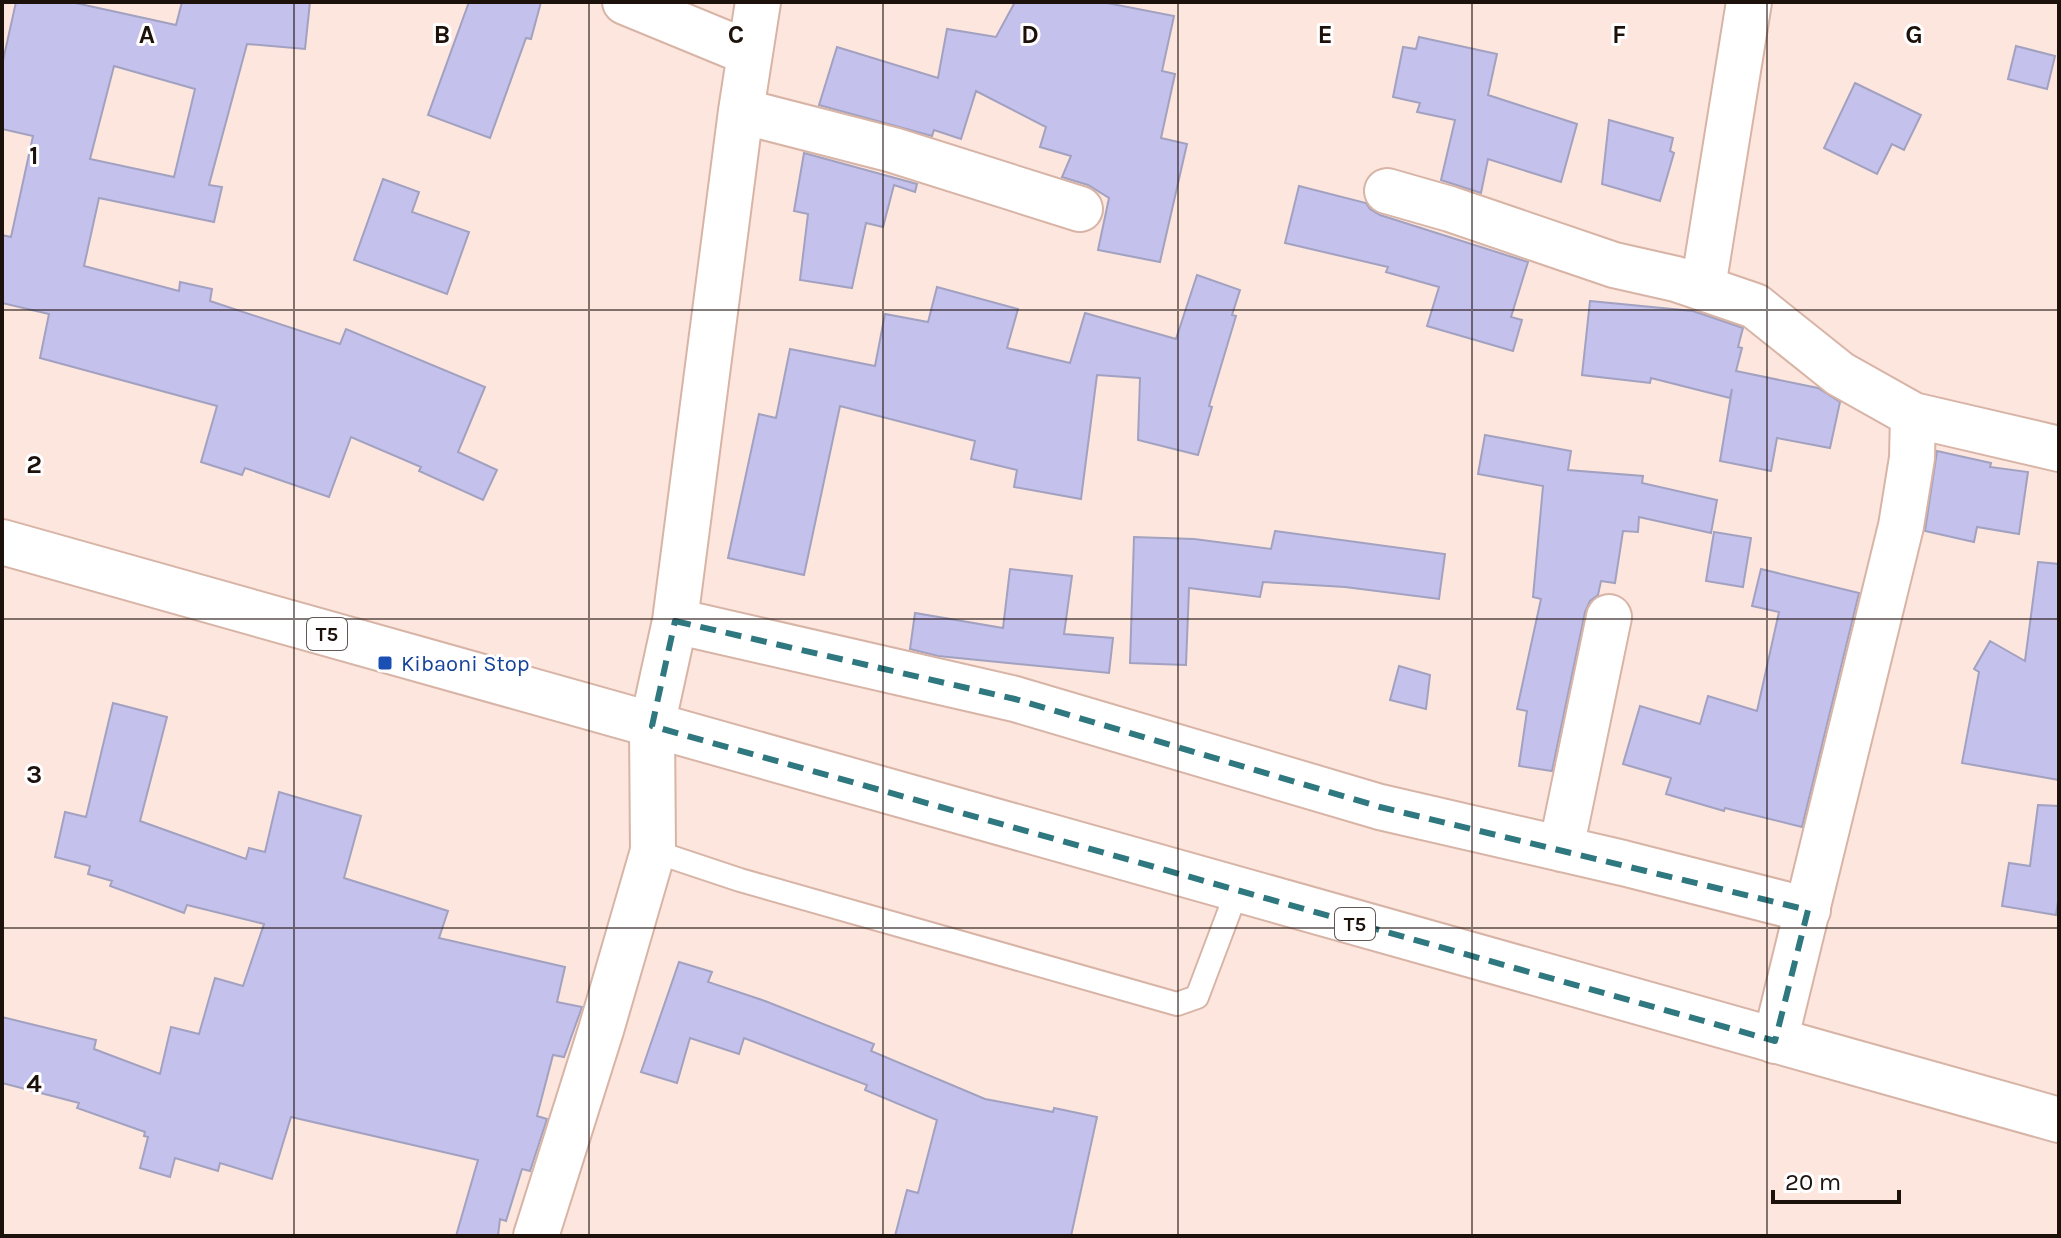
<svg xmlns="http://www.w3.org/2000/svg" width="2061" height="1238" viewBox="0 0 2061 1238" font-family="Karla,sans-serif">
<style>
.building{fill:#c4c1ed;stroke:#a2a1c0;stroke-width:2;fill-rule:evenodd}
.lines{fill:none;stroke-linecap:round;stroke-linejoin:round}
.service-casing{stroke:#d7b4a6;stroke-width:26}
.minor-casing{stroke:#d7b4a6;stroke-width:48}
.trunk-casing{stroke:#d7b4a6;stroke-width:48}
.service{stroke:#fff;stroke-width:22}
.minor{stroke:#fff;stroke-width:44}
.trunk{stroke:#fff;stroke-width:44}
.marked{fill:none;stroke:#2f7880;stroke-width:6;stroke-dasharray:16 10;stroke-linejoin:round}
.grid{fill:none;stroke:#1d110c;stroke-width:2;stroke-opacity:0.55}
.transit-dot{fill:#1a4fb4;stroke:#fff;stroke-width:3}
.labels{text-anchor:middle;stroke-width:6;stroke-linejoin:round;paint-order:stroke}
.shield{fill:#fff;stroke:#615855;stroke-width:2}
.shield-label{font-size:20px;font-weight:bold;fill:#1d110c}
.transit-label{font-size:22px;fill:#164399;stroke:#fff;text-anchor:start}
.grid-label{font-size:26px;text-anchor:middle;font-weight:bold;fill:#1d110c;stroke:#fff;stroke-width:6;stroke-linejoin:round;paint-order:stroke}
</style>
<rect width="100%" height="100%" fill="#fde6de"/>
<path class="building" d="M 16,2 L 71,2 L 176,25 L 182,2 L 310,2 L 305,49 L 247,44 L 209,185 L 222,187 L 214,222 L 99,198 L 84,266 L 179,291 L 180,282 L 212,289 L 210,301 L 340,344 L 346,329 L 485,387 L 458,452 L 497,470 L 483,500 L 419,471 L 421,467 L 351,437 L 329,497 L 245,468 L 242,475 L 201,462 L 217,406 L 40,358 L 49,314 L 2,303 L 2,235 L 11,237 L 33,136 L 2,129 L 2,65 ZM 114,66 L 195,89 L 174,177 L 90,159 Z
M 469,2 L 541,2 L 531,39 L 526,38 L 490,138 L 428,115 Z
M 1015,2 L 1102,2 L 1174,16 L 1162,71 L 1175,74 L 1161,138 L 1187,144 L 1160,262 L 1098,250 L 1109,198 L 1088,185 L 1062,177 L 1071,156 L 1040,147 L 1046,127 L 976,91 L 961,139 L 934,130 L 932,136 L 819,105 L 837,47 L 938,78 L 947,29 L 996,37 Z
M 1419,37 L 1497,54 L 1488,95 L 1577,124 L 1561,182 L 1488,159 L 1481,193 L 1441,180 L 1455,120 L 1417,112 L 1420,103 L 1393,97 L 1403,47 L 1416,49 Z
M 2016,46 L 2055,56 L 2047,89 L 2008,79 Z
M 1855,83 L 1921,115 L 1904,150 L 1892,144 L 1877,174 L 1824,148 Z
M 1609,120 L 1673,138 L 1670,151 L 1674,153 L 1660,201 L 1602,184 Z
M 804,153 L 917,184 L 915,192 L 894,185 L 883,227 L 866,223 L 852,288 L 800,280 L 808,214 L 794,211 Z
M 383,179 L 419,192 L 412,212 L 469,232 L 447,294 L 354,260 Z
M 1299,186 L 1366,203 L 1370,209 L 1380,215 L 1528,262 L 1511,317 L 1522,320 L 1513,351 L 1427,326 L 1439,287 L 1386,272 L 1388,267 L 1285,243 Z
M 1197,275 L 1240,290 L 1232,315 L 1236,316 L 1209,406 L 1212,407 L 1198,455 L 1138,440 L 1140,378 L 1097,375 L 1081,499 L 1014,487 L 1017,470 L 971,459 L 975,441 L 840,406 L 804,575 L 728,558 L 759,414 L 776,418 L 790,349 L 875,366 L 885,314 L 928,322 L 937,287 L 1018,309 L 1007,348 L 1070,363 L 1085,313 L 1176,339 Z
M 1590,301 L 1693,311 L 1743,328 L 1738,347 L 1742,348 L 1736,371 L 1818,388 L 1840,402 L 1830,448 L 1777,438 L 1771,471 L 1720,461 L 1732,389 L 1730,398 L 1651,378 L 1650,383 L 1582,375 Z
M 1485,435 L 1571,451 L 1568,470 L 1643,476 L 1642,483 L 1717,500 L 1711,533 L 1639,517 L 1638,532 L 1623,531 L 1615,583 L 1601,581 L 1598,595 L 1590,601 L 1585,612 L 1552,771 L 1519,766 L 1527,711 L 1517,709 L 1541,599 L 1533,597 L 1543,486 L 1478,474 Z
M 1937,451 L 1991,463 L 1990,467 L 2028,472 L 2019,534 L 1977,527 L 1974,542 L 1925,531 Z
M 1275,531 L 1445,554 L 1439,599 L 1345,587 L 1263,582 L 1260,597 L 1189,588 L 1186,665 L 1130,663 L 1134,537 L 1194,539 L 1271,549 Z
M 1714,532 L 1751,538 L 1743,587 L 1706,581 Z
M 2038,562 L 2059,564 L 2059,780 L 1962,763 L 1979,672 L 1974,669 L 1990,641 L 2025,661 Z
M 1010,569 L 1072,576 L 1064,634 L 1113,638 L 1109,673 L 938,656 L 910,649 L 915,613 L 1003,628 Z
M 1761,569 L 1859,593 L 1802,827 L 1725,808 L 1724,811 L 1666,794 L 1671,778 L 1623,764 L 1640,706 L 1700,724 L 1708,696 L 1757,711 L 1779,612 L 1752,606 Z
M 1399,666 L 1430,675 L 1426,709 L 1390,700 Z
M 113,703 L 167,717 L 140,821 L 246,859 L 249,848 L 265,852 L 279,792 L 361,816 L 344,878 L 448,911 L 439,938 L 565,967 L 557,1002 L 582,1007 L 564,1057 L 553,1055 L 537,1116 L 547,1119 L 530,1171 L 522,1169 L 506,1221 L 500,1219 L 498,1236 L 456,1236 L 478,1160 L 291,1117 L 272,1179 L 220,1163 L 218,1171 L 175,1158 L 170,1177 L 140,1168 L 148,1137 L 144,1136 L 145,1132 L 77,1108 L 79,1103 L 2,1083 L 2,1017 L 96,1040 L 94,1049 L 160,1074 L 171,1027 L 199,1034 L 215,978 L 243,986 L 264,924 L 187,905 L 184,913 L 110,886 L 112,881 L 88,874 L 90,866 L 55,857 L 65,812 L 86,817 Z
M 2038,805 L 2059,806 L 2059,895 L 2056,915 L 2002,906 L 2009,863 L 2030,866 Z
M 679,962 L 712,972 L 708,982 L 765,1001 L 874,1044 L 871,1051 L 985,1099 L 1053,1112 L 1054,1108 L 1097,1117 L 1071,1236 L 895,1236 L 907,1190 L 918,1193 L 937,1120 L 865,1090 L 867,1085 L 744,1038 L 739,1054 L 690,1038 L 677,1083 L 641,1072 Z"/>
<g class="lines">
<g class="service-casing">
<path id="service" d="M 653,851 L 740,880 L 1177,1004 L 1197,997 L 1237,891"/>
</g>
<g class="minor-casing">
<path id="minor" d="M 625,2 L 749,53
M 741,111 L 893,150 L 1080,209
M 1387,191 L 1450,209 L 1614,265 L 1676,279 L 1755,306 L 1840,374 L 1913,415 L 1912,458 L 1901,526 L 1775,1041
M 1703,287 L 1749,2
M 1913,415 L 2059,449
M 675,621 L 1015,699 L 1380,807 L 1623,863 L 1808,910
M 1561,849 L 1609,617
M 536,1236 L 601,1030 L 653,851 L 652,726 L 675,621 L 741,111 L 758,2"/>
</g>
<g class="trunk-casing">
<path id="trunk" d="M 2,542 L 2059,1120"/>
</g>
<use href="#service" class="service"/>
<use href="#minor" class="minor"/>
<use href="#trunk" class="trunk"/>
</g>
<path class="marked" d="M 675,621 L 1015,699 L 1380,807 L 1808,910 L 1775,1041 L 652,726 Z"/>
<path class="grid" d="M 294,2 L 294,1236M 589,2 L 589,1236M 883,2 L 883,1236M 1178,2 L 1178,1236M 1472,2 L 1472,1236M 1767,2 L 1767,1236M 2,310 L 2059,310M 2,619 L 2059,619M 2,928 L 2059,928"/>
<rect class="transit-dot" x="377" y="655" width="16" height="16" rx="4"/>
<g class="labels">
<g class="shield">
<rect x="307" y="618" width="40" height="32" rx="6"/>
<rect x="1335" y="908" width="40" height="32" rx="6"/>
</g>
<g class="shield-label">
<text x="327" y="641">T5</text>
<text x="1355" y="931">T5</text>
</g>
<g class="transit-label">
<text x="401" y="671">Kibaoni Stop</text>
</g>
</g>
<g class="grid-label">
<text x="147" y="43">A</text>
<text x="442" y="43">B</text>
<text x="736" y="43">C</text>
<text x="1030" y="43">D</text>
<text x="1325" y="43">E</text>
<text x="1619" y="43">F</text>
<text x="1914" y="43">G</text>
<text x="34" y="164">1</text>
<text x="34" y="473">2</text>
<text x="34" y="783">3</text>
<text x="34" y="1092">4</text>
</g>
<rect width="2061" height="1238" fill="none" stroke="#1d110c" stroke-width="8"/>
<path d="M1773 1190v12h126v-12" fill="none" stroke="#1d110c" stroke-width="4"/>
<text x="1785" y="1190" font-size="24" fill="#1d110c" stroke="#ffffff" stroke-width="6" paint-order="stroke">20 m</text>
</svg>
